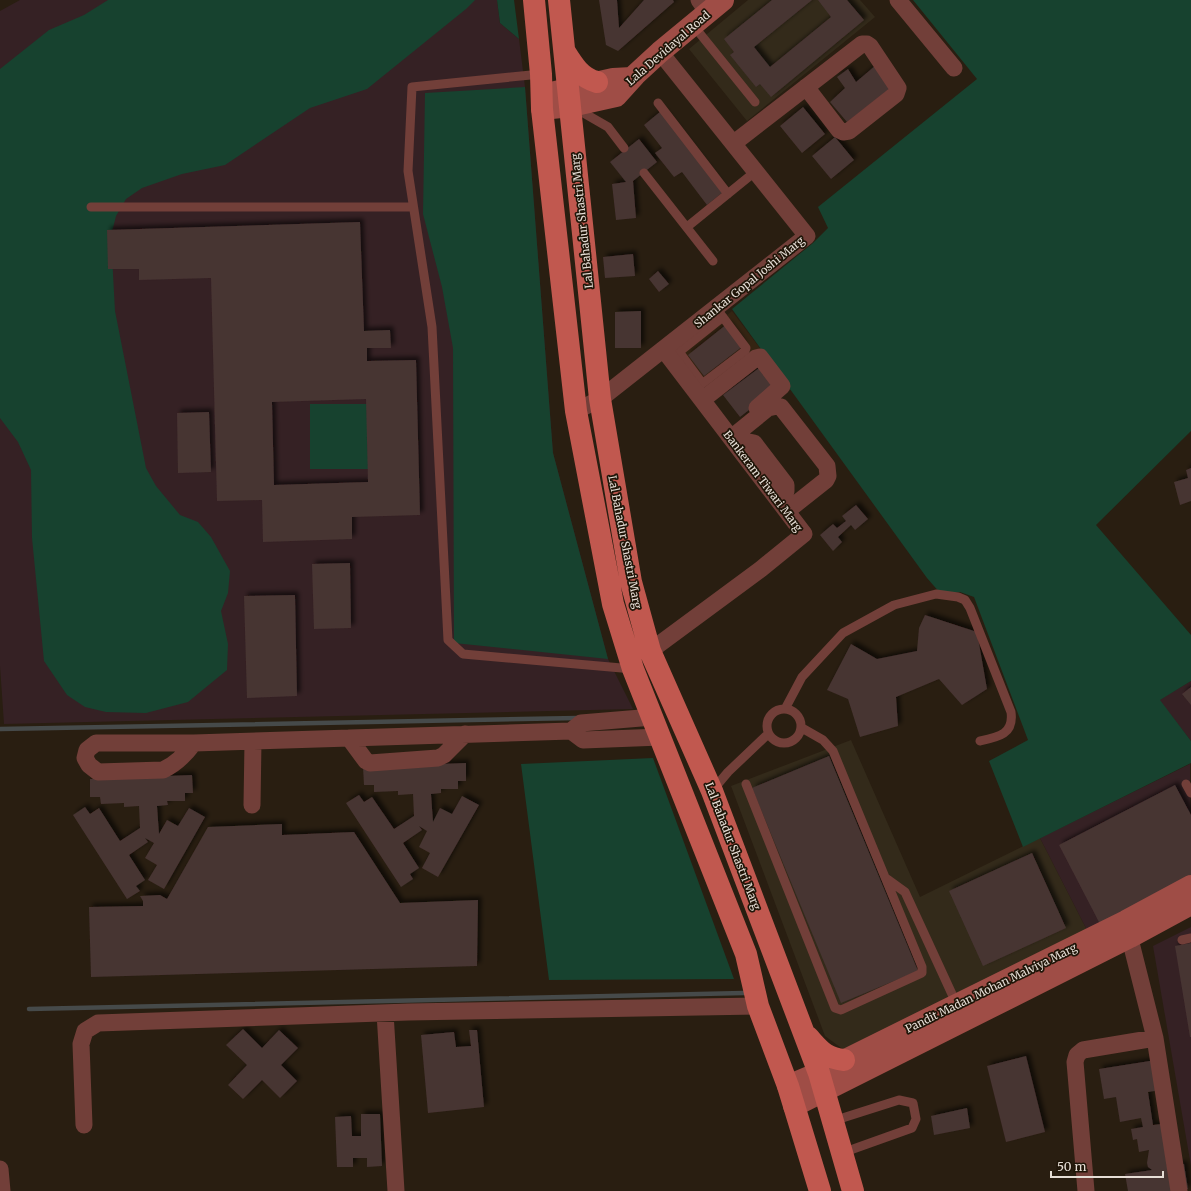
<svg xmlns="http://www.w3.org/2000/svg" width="1191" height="1191" viewBox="0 0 1191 1191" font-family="Merriweather,serif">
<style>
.commercial{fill:#332a1a}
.industrial{fill:#352124}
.built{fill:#342412}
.green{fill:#17422f}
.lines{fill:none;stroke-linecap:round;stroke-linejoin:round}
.stream{stroke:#464a4a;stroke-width:4.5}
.building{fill:#473432;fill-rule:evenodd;filter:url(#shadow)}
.lane{stroke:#723f39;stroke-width:9}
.street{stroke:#723f39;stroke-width:17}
.secondary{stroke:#9f4d46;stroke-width:22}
.primary{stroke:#c1584f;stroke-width:22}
.labels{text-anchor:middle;stroke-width:3.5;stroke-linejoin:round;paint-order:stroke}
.street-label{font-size:11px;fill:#e6ded6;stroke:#1f1508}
</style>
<defs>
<filter id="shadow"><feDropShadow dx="3.5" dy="-3.5" stdDeviation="2" flood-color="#0009"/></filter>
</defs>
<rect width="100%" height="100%" fill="#291e11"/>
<path class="commercial" d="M 748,0 L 860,0 L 875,17 L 747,121 L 689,49 Z
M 851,740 L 920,897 L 1040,838 L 1088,932 L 848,1053 L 825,1036 L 731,786 Z"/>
<path class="industrial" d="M 20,0 L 497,0 L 500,23 L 519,39 L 525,87 L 553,453 L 608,659 L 633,709 L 4,724 L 0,666 L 0,11 Z
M 1191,681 L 1191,741 L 1159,700 Z
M 1190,764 L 1191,880 L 1088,932 L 1040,838 Z
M 1191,927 L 1191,1166 L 1153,946 Z"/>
<path class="built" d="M 732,311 L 762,351 L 706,388 L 682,353 Z"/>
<path class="green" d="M 108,0 L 475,0 L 466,9 L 367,89 L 310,108 L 225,165 L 182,174 L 142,188 L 126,199 L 116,216 L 111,236 L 115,311 L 146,468 L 156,486 L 180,515 L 198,522 L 211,537 L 230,571 L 228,593 L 221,611 L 228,644 L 227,670 L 188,702 L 146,713 L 106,712 L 85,707 L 67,695 L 44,661 L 32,538 L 31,470 L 18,442 L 0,418 L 0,69 L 49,30 L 84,15 Z
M 497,0 L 514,0 L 519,39 L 500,23 Z
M 913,0 L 1191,0 L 1191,431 L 1096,525 L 1191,635 L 1191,681 L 1160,700 L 1191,741 L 1191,763 L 1023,847 L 989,761 L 1028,740 L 974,597 L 960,592 L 941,594 L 927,578 L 732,309 L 813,243 L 828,228 L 818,207 L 977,79 Z
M 525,87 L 553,453 L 608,659 L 454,643 L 453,348 L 442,287 L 423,214 L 425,93 Z
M 310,404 L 371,404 L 371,469 L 310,469 Z
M 653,758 L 734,979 L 549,980 L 521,764 Z"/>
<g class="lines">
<path class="stream" d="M 0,729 L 578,718
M 29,1009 L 744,993"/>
</g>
<path class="building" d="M 599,0 L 617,0 L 619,28 L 644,0 L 673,0 L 674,2 L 618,51 L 606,45 Z
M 772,0 L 812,0 L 754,47 L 770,67 L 831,17 L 818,0 L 847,0 L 864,20 L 771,97 L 760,84 L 756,87 L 730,55 L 734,52 L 724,39 Z
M 876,65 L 892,87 L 847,122 L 830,102 L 845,88 L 837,77 L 848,69 L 856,82 Z
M 803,107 L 825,134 L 802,153 L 780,126 Z
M 661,111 L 723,192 L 707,205 L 682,172 L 674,177 L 655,153 L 662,148 L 644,125 Z
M 835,137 L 854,160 L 831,179 L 812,156 Z
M 639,139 L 657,162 L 633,181 L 636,218 L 616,220 L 612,184 L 626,182 L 610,162 Z
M 360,222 L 364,331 L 390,330 L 391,348 L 367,348 L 367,361 L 416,360 L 420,515 L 352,517 L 352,539 L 263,542 L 262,500 L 217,501 L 211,278 L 139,280 L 139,269 L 108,269 L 107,230 ZM 366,399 L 368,482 L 274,485 L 272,402 Z
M 633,254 L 635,276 L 605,278 L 603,257 Z
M 658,271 L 669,284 L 659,292 L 649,279 Z
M 641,311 L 641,348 L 615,348 L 615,312 Z
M 727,324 L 743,346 L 704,376 L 688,355 Z
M 763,365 L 780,386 L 740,417 L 723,395 Z
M 209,412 L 211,472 L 178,473 L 177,413 Z
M 1191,468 L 1191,501 L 1180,505 L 1174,482 L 1188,478 L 1186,470 Z
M 856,505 L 868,519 L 855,530 L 851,525 L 838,537 L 842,542 L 833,551 L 820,535 L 833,524 L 837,528 L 846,521 L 842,516 Z
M 350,563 L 351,628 L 314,629 L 312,564 Z
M 295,595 L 297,696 L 247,698 L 244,596 Z
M 925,615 L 977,632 L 987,689 L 962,705 L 939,679 L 896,697 L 898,726 L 860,737 L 848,699 L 827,690 L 851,644 L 877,659 L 917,651 L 919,628 Z
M 1191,687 L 1191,705 L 1182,694 Z
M 829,756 L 918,971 L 841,1003 L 752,788 Z
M 466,763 L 466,781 L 458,781 L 458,789 L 441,789 L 441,793 L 431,794 L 433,822 L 440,808 L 452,814 L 462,796 L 479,805 L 438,877 L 422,868 L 430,853 L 419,847 L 427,831 L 419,826 L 422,830 L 403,843 L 419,868 L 410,874 L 413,879 L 401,887 L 346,803 L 359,795 L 364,802 L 372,797 L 394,829 L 414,816 L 413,794 L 398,795 L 398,791 L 374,792 L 374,785 L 364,785 L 363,767 Z
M 192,775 L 193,793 L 185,793 L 185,801 L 167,801 L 168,805 L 157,806 L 159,834 L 167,820 L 178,826 L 189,808 L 205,817 L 164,889 L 148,880 L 157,865 L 145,858 L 154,843 L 145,838 L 148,842 L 129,855 L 145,880 L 136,886 L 140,891 L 127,899 L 73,815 L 85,807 L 90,814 L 99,808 L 120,841 L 140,828 L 139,806 L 124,807 L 124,803 L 101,804 L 100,797 L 90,797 L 90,779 Z
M 1175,785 L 1191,815 L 1191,877 L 1100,924 L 1059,845 Z
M 282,824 L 282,835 L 354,832 L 400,903 L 478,900 L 477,966 L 91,977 L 89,907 L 143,906 L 143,901 L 140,896 L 160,895 L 167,899 L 208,827 Z
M 1032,853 L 1066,928 L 983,966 L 949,891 Z
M 1191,943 L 1191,1037 L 1190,1037 L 1175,946 Z
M 243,1029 L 262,1048 L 279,1030 L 298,1048 L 281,1065 L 297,1081 L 280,1098 L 262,1080 L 243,1099 L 228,1085 L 247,1065 L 226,1045 Z
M 469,1030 L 477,1030 L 484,1107 L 428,1113 L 421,1035 L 454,1032 L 456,1047 L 471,1046 Z
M 1026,1056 L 1045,1132 L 1006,1142 L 987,1066 Z
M 1156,1060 L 1160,1090 L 1148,1092 L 1153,1125 L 1161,1124 L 1167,1166 L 1184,1164 L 1188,1189 L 1174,1191 L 1128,1191 L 1125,1174 L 1152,1170 L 1148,1167 L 1147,1163 L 1149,1150 L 1139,1152 L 1137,1139 L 1133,1140 L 1131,1129 L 1143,1127 L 1141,1118 L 1120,1122 L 1116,1097 L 1104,1099 L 1099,1069 Z
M 967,1108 L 970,1128 L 934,1135 L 931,1116 Z
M 361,1114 L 380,1114 L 382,1166 L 367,1167 L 367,1158 L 353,1158 L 353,1167 L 337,1167 L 335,1117 L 351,1116 L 352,1136 L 361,1136 Z"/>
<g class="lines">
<path class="lane" d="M 693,25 L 755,102
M 541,74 L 412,87 L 408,171 L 432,327 L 448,640 L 463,654 L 633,669
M 658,103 L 728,194
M 575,108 L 608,127 L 624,148
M 644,173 L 713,261
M 91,207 L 413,207
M 687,227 L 756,171
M 677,349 L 702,383
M 679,352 L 723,317
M 694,390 L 745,351 L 746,348 L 716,308
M767 726a17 17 0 1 1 34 0a17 17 0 1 1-34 0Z
M 785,709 L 802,677 L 843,633 L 894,605 L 936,594 L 958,597 L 965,600 L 970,608 L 1011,712 C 1014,734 999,737 980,741
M 746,784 L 835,1008 L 841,1010 L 922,973 L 922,967 L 833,751 L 823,740 L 802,728
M 1186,784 L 1191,793
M 712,791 L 728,772 L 768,734
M 887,879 L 905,892 L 957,1005
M 1182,940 L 1191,938
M 833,1121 L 899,1100 L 913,1103 L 916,1119 L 912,1128 L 842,1153"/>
<path class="street" d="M 699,0 L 708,13
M 898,0 L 954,68
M 734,143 L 862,44 L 867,44 L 870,46 L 898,88 L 896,94 L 849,131 L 843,132 L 839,130 L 806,87
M 702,400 L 756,358 L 760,357 L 782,386 L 757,408
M 576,411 L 600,399 L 807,236 L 660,52
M 731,438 L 768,408 L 777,406 L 781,407 L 827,466 L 828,476 L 826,480 L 787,511
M 740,449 L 749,442 L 754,443 L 786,485 L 786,491 L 777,498
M 650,651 L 761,569 L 804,534 L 664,350
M 571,731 L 581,723 L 653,717
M 349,738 L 366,761 L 370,763 L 438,758 L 444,755 L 465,734
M 96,743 L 194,743 C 185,755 176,764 163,770 L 98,772 L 89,765 L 85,758 L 87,750 Z
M 194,743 L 571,731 L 583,740 L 661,737
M 252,805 L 253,742
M 1127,927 L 1155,1038 L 1179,1191
M 385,1013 L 396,1191
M 84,1125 L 81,1044 L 85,1031 L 98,1023 L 408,1012 L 758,1006
M 0,1169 L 2,1191
M 1086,1191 L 1075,1062 L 1077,1055 L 1083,1050 L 1155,1038"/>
<path class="secondary" d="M 542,95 L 613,79 L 632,78
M 542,109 L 571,106 L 616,96 L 635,75 L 660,52 L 723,0
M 788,1086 L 819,1073 L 1126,921 L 1191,886
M 794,1106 L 1130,937 L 1191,904"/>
<path class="primary" d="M 534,0 L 541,74 L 542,109 L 576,411 L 613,604 L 633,669 L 746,954 L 758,1006 L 788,1086 L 820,1191
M 559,0 L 600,399 L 631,582 L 650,651 L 712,791 L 819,1073 L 853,1191
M 565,52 C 573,65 581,78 597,82
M 808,1037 C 820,1050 825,1058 844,1060"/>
</g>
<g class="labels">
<g class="street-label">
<text transform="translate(668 48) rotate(-41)" y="4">Lala Devidayal Road</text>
<text transform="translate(582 221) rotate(-96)" y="4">Lal Bahadur Shastri Marg</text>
<text transform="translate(749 282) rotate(-39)" y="4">Shankar Gopal Joshi Marg</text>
<text transform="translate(763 481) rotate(53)" y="4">Bankeram Tiwari Marg</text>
<text transform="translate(625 542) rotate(79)" y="4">Lal Bahadur Shastri Marg</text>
<text transform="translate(733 846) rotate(69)" y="4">Lal Bahadur Shastri Marg</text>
<text transform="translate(991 988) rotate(-26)" y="4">Pandit Madan Mohan Malviya Marg</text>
</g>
</g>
<path d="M1051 1171v6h112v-6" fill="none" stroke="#e6ded6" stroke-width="2"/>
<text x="1057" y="1171" font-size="12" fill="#e6ded6" stroke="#1f1508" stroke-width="3" paint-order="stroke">50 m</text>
</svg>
